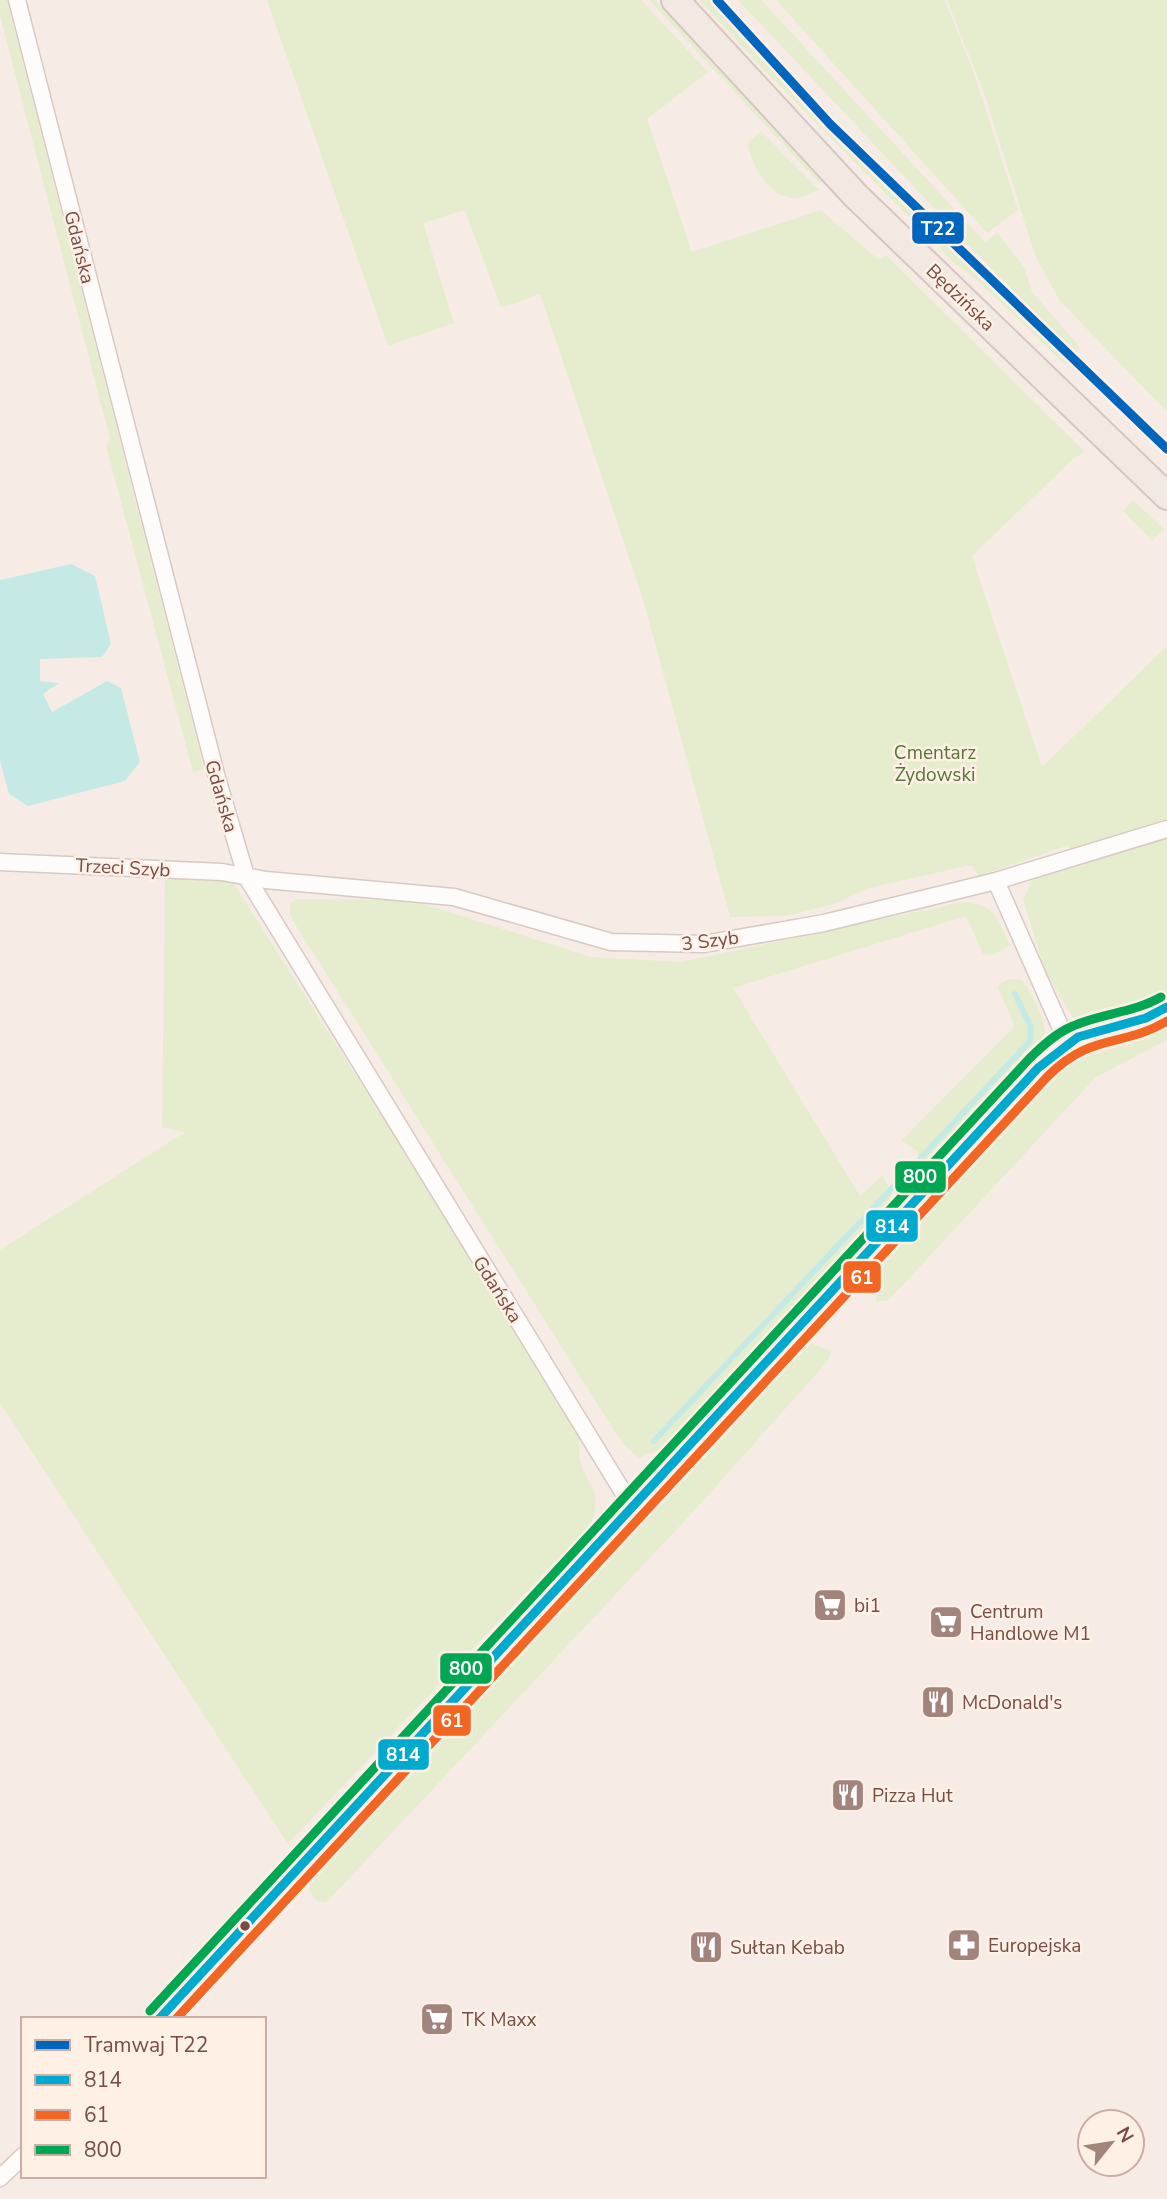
<svg xmlns="http://www.w3.org/2000/svg" width="1167" height="2199" viewBox="0 0 1167 2199" font-family="'Nunito Sans',sans-serif">
<style>
.green{fill:#e6edce}
.water{fill:#c5eae6}
.lines{fill:none;stroke-linecap:round;stroke-linejoin:round}
.stream{stroke:#c5eae6;stroke-width:6}
.minor-casing{stroke:#d8c9c3;stroke-width:19}
.primary-casing{stroke:#d6c6c2;stroke-width:30}
.minor{stroke:#fefcfb;stroke-width:16}
.primary{stroke:#f2e9e2;stroke-width:26}
.bus-1-casing{stroke:#fff0e6;stroke-width:14}
.bus-2-casing{stroke:#fff0e6;stroke-width:14}
.bus-3-casing{stroke:#fff0e6;stroke-width:14}
.bus-1{stroke:#00a9ce;stroke-width:9}
.bus-2{stroke:#f26522;stroke-width:9}
.bus-3{stroke:#00a651;stroke-width:9}
.tram-1-casing{stroke:#fff0e6;stroke-width:14}
.tram-1{stroke:#0065bd;stroke-width:9}
.bus-dot{fill:#764c44;stroke:#fff0e6;stroke-width:2.5}
.labels{text-anchor:middle;stroke-width:5;stroke-linejoin:round;paint-order:stroke}
.street-label{font-size:19px;fill:#764c44;stroke:#fff0e6}
.park-label{font-size:19px;fill:#577738;stroke:#fff0e6}
.poi-label{font-size:19px;fill:#764c44;stroke:#fff0e6;text-anchor:start}
.line-badge{stroke:#fff0e6;stroke-width:2.5}
.badge-label{font-size:19px;text-anchor:middle;font-weight:bold;fill:#fff}
</style>
<rect width="100%" height="100%" fill="#f6ece5"/>
<path class="green" d="M 0,0 L 7,0 L 204,769 L 193,772 L 106,446 L 110,439 L 0,16 Z
M 267,0 L 641,0 L 708,72 L 647,119 L 692,252 L 821,210 L 879,260 L 886,255 L 1085,452 L 1073,459 L 972,556 L 1042,767 L 1167,646 L 1167,993 L 1153,1006 L 1084,1022 L 1074,1019 L 1045,971 L 1023,899 L 1033,879 L 1079,866 L 1069,845 L 979,876 L 971,865 L 865,889 L 837,903 L 786,916 L 730,917 L 642,596 L 540,294 L 501,308 L 465,210 L 423,223 L 454,323 L 388,346 Z
M 649,0 L 655,0 L 823,180 L 820,184 Z
M 699,0 L 713,0 L 859,156 L 1075,364 L 1073,367 L 1062,362 L 977,280 L 953,262 L 765,71 Z
M 738,0 L 761,0 L 986,243 L 997,232 L 1024,267 L 1032,292 L 1078,345 L 1079,352 L 1054,333 L 999,277 Z
M 776,0 L 945,0 L 974,73 L 1018,210 L 987,233 Z
M 947,0 L 1167,0 L 1167,412 L 1059,300 L 1035,255 L 984,93 Z
M 761,131 L 819,190 C 813,192 804,198 797,198 C 771,200 749,164 748,142 Z
M 1133,500 L 1164,529 L 1152,541 L 1123,511 Z
M 230,878 L 424,1182 L 579,1436 C 580,1443 578,1453 580,1459 C 587,1490 604,1486 591,1524 L 288,1844 L 0,1403 L 0,1250 L 185,1132 L 162,1127 L 165,879 Z
M 298,899 L 412,900 L 591,957 L 681,962 L 962,902 C 995,903 997,918 1010,945 L 994,955 L 983,954 L 966,916 L 733,988 L 860,1196 L 882,1176 L 893,1193 L 877,1221 L 660,1449 L 639,1458 L 622,1443 L 290,916 L 290,903 Z
M 1009,979 L 1022,980 C 1035,997 1048,1023 1045,1044 L 940,1162 L 922,1166 L 917,1151 L 901,1141 L 1015,1026 L 997,986 Z
M 1167,1026 L 1167,1040 L 1096,1077 L 889,1300 L 876,1302 L 879,1266 L 1064,1066 C 1097,1047 1134,1045 1167,1026 Z
M 811,1343 L 831,1351 L 828,1361 L 693,1512 L 326,1903 L 317,1901 L 309,1890 L 311,1881 L 801,1349 Z"/>
<path class="water" d="M 71,564 L 95,576 L 111,644 L 102,657 L 40,659 L 40,681 L 59,683 L 43,694 L 52,712 L 107,681 L 121,688 L 140,762 L 125,781 L 28,806 L 9,794 L 0,761 L 0,580 Z"/>
<g class="lines">
<path class="stream" d="M 919,1160 L 1030,1041 L 1031,1027 L 1015,994
M 654,1441 L 897,1183"/>
<g class="minor-casing">
<path id="minor" d="M 17,0 L 217,778 L 246,876 L 626,1497 L 634,1505
M 0,862 L 222,872 L 266,880 L 454,897 L 611,942 L 704,944 L 824,923 L 996,881 L 1167,829
M 996,881 L 1067,1042
M 159,2019 L 1038,1068 C 1050,1056 1062,1044 1078,1037 C 1108,1024 1139,1027 1167,1007
M 0,2178 L 23,2156"/>
</g>
<g class="primary-casing">
<path id="primary" d="M 675,0 L 855,195 L 1167,496"/>
</g>
<use href="#minor" class="minor"/>
<use href="#primary" class="primary"/>
<g class="bus-1-casing">
<path id="bus-1" d="M 159,2019 L 1038,1068 L 1078,1037 L 1146,1018 L 1167,1007"/>
</g>
<g class="bus-2-casing">
<path id="bus-2" d="M 176,2019 L 1047,1077 C 1091,1032 1122,1048 1167,1021"/>
</g>
<g class="bus-3-casing">
<path id="bus-3" d="M 150,2011 L 1029,1059 C 1042,1046 1056,1033 1073,1026 C 1102,1013 1133,1013 1161,997"/>
</g>
<use href="#bus-1" class="bus-1"/>
<use href="#bus-2" class="bus-2"/>
<use href="#bus-3" class="bus-3"/>
<g class="tram-1-casing">
<path id="tram-1" d="M 717,0 L 830,124 L 1167,449"/>
</g>
<use href="#tram-1" class="tram-1"/>
</g>
<defs>
<g id="supermarket-square" transform="scale(1.75)"><rect x="-9" y="-9" width="18" height="18" rx="4" fill="#a3847c" stroke="#fff0e6"/><path d="M-6-5.5h2.5l.6 2H6L4.5 2H-2.5L-4.4-4H-6ZM-1.5 3.2a1.3 1.3 0 1 0 .1 0ZM3 3.2a1.3 1.3 0 1 0 .1 0Z" fill="#fff"/></g>
<g id="restaurant-square" transform="scale(1.75)"><rect x="-9" y="-9" width="18" height="18" rx="4" fill="#a3847c" stroke="#fff0e6"/><path d="M-5-6h1v4h1v-4h1v4h1v-4h1v5L-1.5 .5V6h-2V.5L-5-1ZM5-6V6H3V1.5H1.5Q1.5-4 5-6Z" fill="#fff"/></g>
<g id="pharmacy-square" transform="scale(1.75)"><rect x="-9" y="-9" width="18" height="18" rx="4" fill="#a3847c" stroke="#fff0e6"/><path d="M-2-6h4v4h4v4h-4v4h-4v-4h-4v-4h4Z" fill="#fff"/></g>
</defs>
<g fill-rule="evenodd">
<use href="#supermarket-square" x="830" y="1605"/>
<use href="#supermarket-square" x="946" y="1622"/>
<use href="#restaurant-square" x="938" y="1702"/>
<use href="#restaurant-square" x="848" y="1795"/>
<use href="#pharmacy-square" x="964" y="1945"/>
<use href="#restaurant-square" x="706" y="1947"/>
<use href="#supermarket-square" x="437" y="2019"/>
</g>
<circle class="bus-dot" cx="245" cy="1926" r="6"/>
<g class="labels">
<g class="street-label">
<text transform="translate(80 247) rotate(76)" y="7">Gdańska</text>
<text transform="translate(961 297) rotate(44)" y="7">Będzińska</text>
<text transform="translate(222 796) rotate(74)" y="7">Gdańska</text>
<text transform="translate(123 867) rotate(3)" y="7">Trzeci Szyb</text>
<text transform="translate(710 940) rotate(-7)" y="7">3 Szyb</text>
<text transform="translate(498 1289) rotate(58)" y="7">Gdańska</text>
</g>
<g class="park-label">
<text x="935" y="759">Cmentarz<tspan x="935" dy="22">Żydowski</tspan></text>
</g>
<g class="poi-label">
<text x="854" y="1612">bi1</text>
<text x="970" y="1618">Centrum<tspan x="970" dy="22">Handlowe M1</tspan></text>
<text x="962" y="1709">McDonald's</text>
<text x="872" y="1802">Pizza Hut</text>
<text x="988" y="1952">Europejska</text>
<text x="730" y="1954">Sułtan Kebab</text>
<text x="462" y="2026">TK Maxx</text>
</g>
</g>
<g class="line-badge">
<rect x="911" y="211" width="54" height="34" rx="7" fill="#0065bd"/>
<rect x="894" y="1160" width="53" height="34" rx="7" fill="#00a651"/>
<rect x="865" y="1209" width="54" height="34" rx="7" fill="#00a9ce"/>
<rect x="842" y="1260" width="40" height="34" rx="7" fill="#f26522"/>
<rect x="439" y="1652" width="54" height="33" rx="7" fill="#00a651"/>
<rect x="432" y="1704" width="40" height="33" rx="7" fill="#f26522"/>
<rect x="377" y="1738" width="53" height="33" rx="7" fill="#00a9ce"/>
</g>
<g class="badge-label">
<text x="938" y="235">T22</text>
<text x="920" y="1183">800</text>
<text x="892" y="1233">814</text>
<text x="862" y="1284">61</text>
<text x="466" y="1675">800</text>
<text x="452" y="1727">61</text>
<text x="403" y="1761">814</text>
</g>
<rect x="21" y="2017" width="245" height="161" fill="#fff0e6" stroke="#c8aea5" stroke-width="2"/>
<rect x="35" y="2040" width="35" height="10" fill="#0065bd" stroke="#c8aea5" stroke-width="2"/>
<text x="84" y="2052" font-size="21" fill="#764c44">Tramwaj T22</text>
<rect x="35" y="2075" width="35" height="10" fill="#00a9ce" stroke="#c8aea5" stroke-width="2"/>
<text x="84" y="2087" font-size="21" fill="#764c44">814</text>
<rect x="35" y="2110" width="35" height="10" fill="#f26522" stroke="#c8aea5" stroke-width="2"/>
<text x="84" y="2122" font-size="21" fill="#764c44">61</text>
<rect x="35" y="2145" width="35" height="10" fill="#00a651" stroke="#c8aea5" stroke-width="2"/>
<text x="84" y="2157" font-size="21" fill="#764c44">800</text>
<g transform="translate(1111 2143) rotate(60)"><circle r="33" fill="#fff0e6" stroke="#c8aea5" stroke-width="2"/>
<path d="M0-5L12 26L0 18L-12 26Z" fill="#a3847c"/>
<text y="-10" font-size="19" font-weight="bold" text-anchor="middle" fill="#764c44">N</text>
</g>
</svg>
